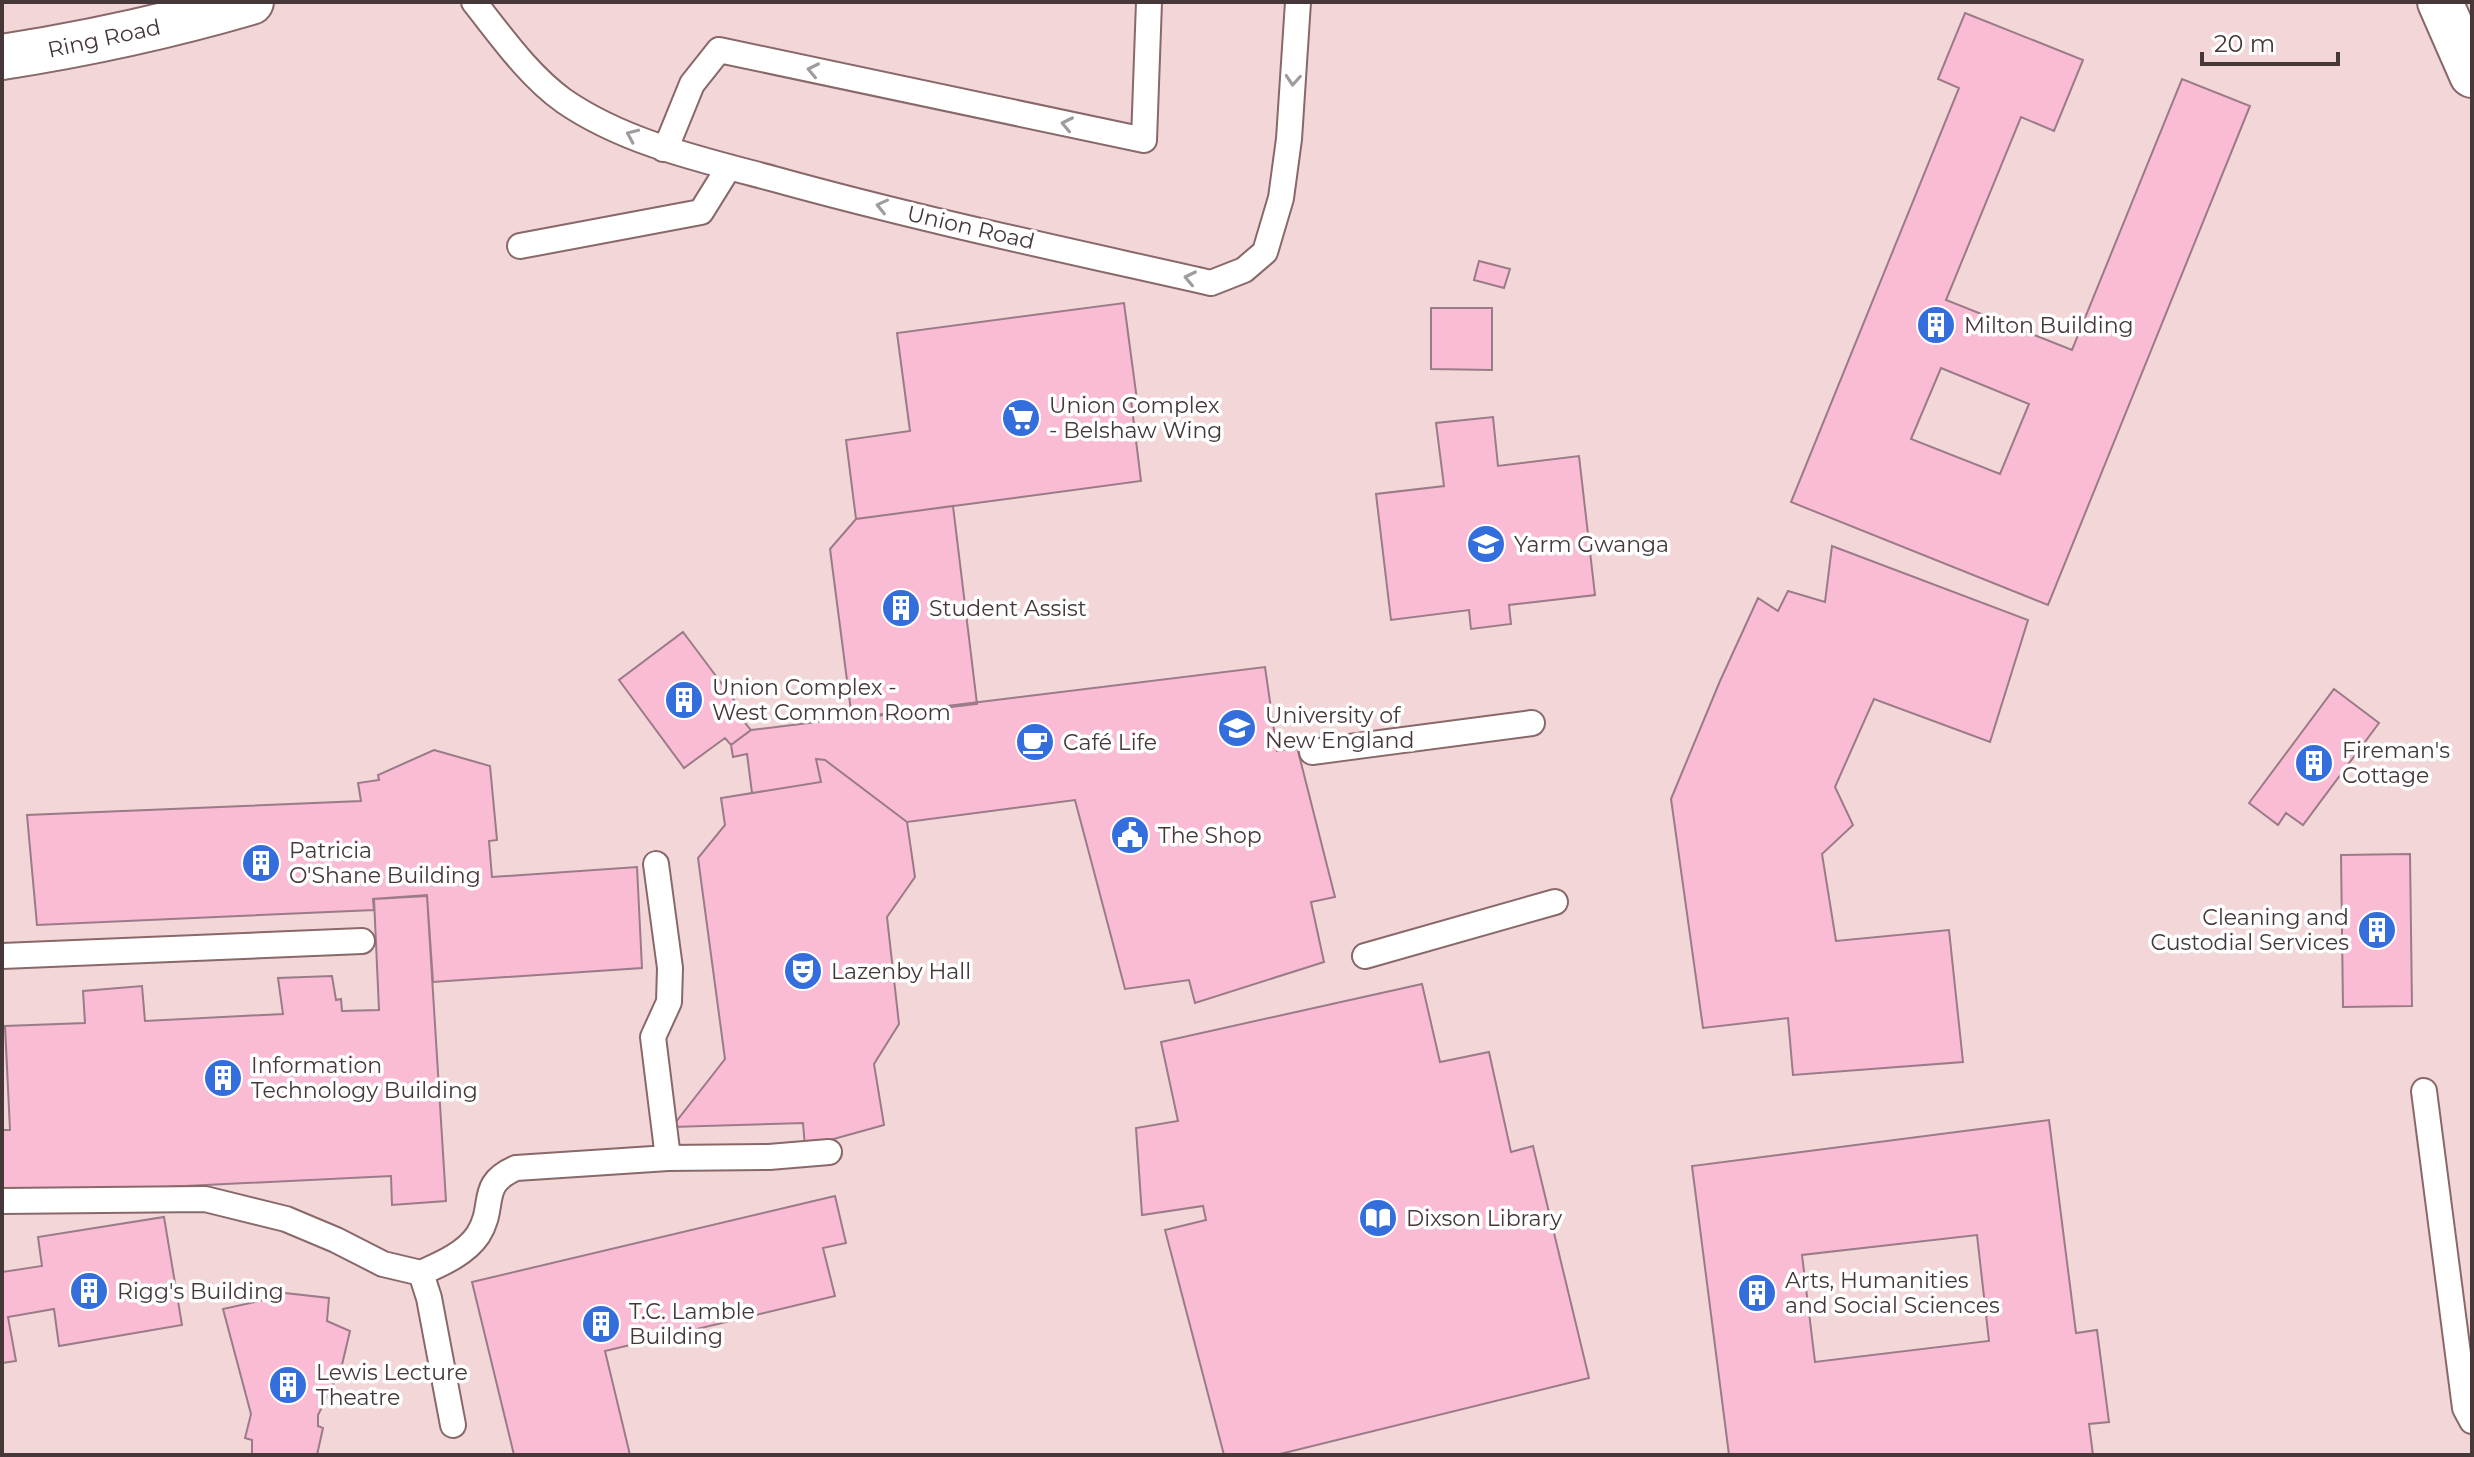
<svg xmlns="http://www.w3.org/2000/svg" width="2474" height="1457" viewBox="0 0 2474 1457" font-family="Montserrat,sans-serif">
<style>
.built{fill:#f3d7d8}
.building{fill:#fabbd5;stroke:#9a7b87;stroke-width:2;fill-rule:evenodd}
.lines{fill:none;stroke-linecap:round;stroke-linejoin:round}
.lane-casing{stroke:#896869;stroke-width:28}
.street-casing{stroke:#896869;stroke-width:48}
.lane{stroke:#fff;stroke-width:24}
.street{stroke:#fff;stroke-width:44}
.oneway{stroke:#a29b9c}
.labels{text-anchor:middle;stroke-width:7;stroke-linejoin:round;paint-order:stroke}
.street-label{font-size:22px;fill:#463738;stroke:#fff}
.poi-label{font-size:22px;fill:#463738;stroke:#fff;text-anchor:start}
</style>
<rect width="100%" height="100%" fill="#ffe8e9"/>
<path class="built" d="M 2,2 L 2472,2 L 2472,1455 L 2,1455 Z"/>
<path class="building" d="M 1965,13 L 2083,60 L 2054,131 L 2021,117 L 1946,300 L 2072,350 L 2182,79 L 2250,106 L 2048,605 L 1791,502 L 1959,88 L 1938,79 ZM 1941,368 L 2029,404 L 2000,474 L 1911,439 Z
M 1479,261 L 1510,269 L 1504,288 L 1474,280 Z
M 1124,303 L 1137,400 L 1131,400 L 1141,481 L 856,519 L 846,440 L 910,431 L 897,333 Z
M 1431,308 L 1492,308 L 1492,370 L 1431,369 Z
M 1493,417 L 1498,466 L 1579,456 L 1595,595 L 1509,605 L 1511,624 L 1471,629 L 1469,610 L 1391,620 L 1376,494 L 1444,486 L 1436,423 Z
M 953,506 L 977,704 L 852,719 L 830,549 L 856,519 Z
M 1832,546 L 2028,620 L 1990,742 L 1874,699 L 1835,787 L 1853,825 L 1822,854 L 1836,941 L 1949,930 L 1963,1062 L 1793,1075 L 1788,1018 L 1703,1028 L 1671,799 L 1720,681 L 1758,598 L 1778,611 L 1788,591 L 1825,602 Z
M 683,632 L 749,720 L 745,723 L 751,730 L 731,745 L 725,738 L 684,768 L 619,680 Z
M 1265,667 L 1277,751 L 1297,747 L 1335,897 L 1311,902 L 1324,962 L 1195,1003 L 1189,980 L 1125,989 L 1075,800 L 907,822 L 825,760 L 816,759 L 821,782 L 752,793 L 747,754 L 733,757 L 731,745 L 751,730 Z
M 2334,689 L 2379,723 L 2303,825 L 2286,813 L 2278,825 L 2249,803 Z
M 434,750 L 490,766 L 497,840 L 489,841 L 492,877 L 637,867 L 642,968 L 433,982 L 427,895 L 373,899 L 374,910 L 37,925 L 27,815 L 361,801 L 358,783 L 379,780 L 378,775 Z
M 816,759 L 825,760 L 907,822 L 915,877 L 887,917 L 899,1024 L 874,1064 L 884,1125 L 805,1147 L 803,1123 L 672,1127 L 725,1059 L 698,858 L 725,825 L 721,798 L 821,782 Z
M 2410,854 L 2412,1006 L 2343,1007 L 2341,855 Z
M 427,896 L 446,1201 L 392,1205 L 391,1176 L 2,1195 L 2,1130 L 10,1130 L 5,1026 L 85,1023 L 83,991 L 142,986 L 145,1021 L 283,1014 L 278,978 L 332,976 L 336,1000 L 341,999 L 342,1011 L 379,1010 L 374,899 Z
M 1422,984 L 1440,1062 L 1489,1052 L 1511,1152 L 1533,1146 L 1589,1378 L 1276,1455 L 1224,1455 L 1165,1230 L 1206,1220 L 1203,1206 L 1142,1215 L 1136,1128 L 1178,1121 L 1161,1042 Z
M 2049,1120 L 2076,1333 L 2097,1330 L 2109,1422 L 2089,1424 L 2093,1455 L 1729,1455 L 1692,1166 ZM 1977,1235 L 1989,1341 L 1815,1362 L 1802,1255 Z
M 835,1196 L 846,1243 L 823,1248 L 835,1296 L 605,1351 L 630,1455 L 514,1455 L 472,1282 Z
M 164,1217 L 182,1325 L 59,1346 L 54,1309 L 8,1317 L 16,1361 L 2,1363 L 2,1272 L 42,1266 L 38,1237 Z
M 267,1291 L 329,1298 L 327,1321 L 350,1331 L 341,1369 L 318,1415 L 318,1426 L 323,1428 L 317,1455 L 252,1455 L 252,1440 L 245,1438 L 251,1414 L 223,1309 L 268,1299 Z"/>
<g class="lines">
<g class="lane-casing">
<path id="lane" d="M 474,2 C 501,36 528,75 564,101 C 625,143 703,160 774,179 C 918,219 1065,250 1211,283 L 1244,270 L 1265,252 L 1281,198 L 1289,139 L 1298,2
M 663,149 L 670,138 L 692,84 L 719,50 L 1144,140 L 1149,2
M 520,246 L 701,212 L 729,167
M 1312,752 L 1532,723
M 656,864 L 670,968 L 669,1002 L 653,1037 L 668,1158
M 2,956 L 362,941
M 1365,956 L 1555,902
M 2424,1091 L 2465,1408 L 2472,1421
M 2,1201 L 205,1199 L 286,1219 L 336,1240 L 383,1264 L 421,1273 L 429,1298 L 453,1425
M 421,1273 C 441,1264 465,1254 478,1235 C 497,1205 477,1185 516,1168 L 668,1158 L 769,1157 L 829,1152"/>
</g>
<g class="street-casing">
<path id="street" d="M 2440,2 L 2472,75
M 2,57 C 86,44 169,26 251,2"/>
</g>
<use href="#lane" class="lane"/>
<use href="#street" class="street"/>
</g>
<defs><path id="oneway-chevron" d="M-2-3.5L2.5 0L-2 3.5" fill="none" stroke-width="1.6" stroke-linecap="round" stroke-linejoin="round" transform="scale(2)"/></defs>
<g class="oneway">
<use href="#oneway-chevron" transform="translate(813 70) rotate(-168)"/>
<use href="#oneway-chevron" transform="translate(1293 80) rotate(94)"/>
<use href="#oneway-chevron" transform="translate(1067 124) rotate(-168)"/>
<use href="#oneway-chevron" transform="translate(632 135) rotate(-156)"/>
<use href="#oneway-chevron" transform="translate(882 206) rotate(-167)"/>
<use href="#oneway-chevron" transform="translate(1190 278) rotate(-168)"/>
</g>
<defs>
<g id="building-disc" transform="scale(2)"><circle r="9.5" fill="#346edc" stroke="#fff"/><path d="M-4-6H4V6H1V3H-1V6H-4ZM-2.5-4.3h1.7v1.8h-1.7ZM.8-4.3h1.7v1.8H.8ZM-2.5-1h1.7V.8h-1.7ZM.8-1h1.7V.8H.8Z" fill="#fff"/></g>
<g id="supermarket-disc" transform="scale(2)"><circle r="9.5" fill="#346edc" stroke="#fff"/><path d="M-6-5.5h2.5l.6 2H6L4.5 2H-2.5L-4.4-4H-6ZM-1.5 3.2a1.3 1.3 0 1 0 .1 0ZM3 3.2a1.3 1.3 0 1 0 .1 0Z" fill="#fff"/></g>
<g id="school-disc" transform="scale(2)"><circle r="9.5" fill="#346edc" stroke="#fff"/><path d="M0-5L7-2L0 1L-7-2ZM-4 1L0 2.5L4 1V4Q0 6-4 4Z" fill="#fff"/></g>
<g id="university-disc" transform="scale(2)"><circle r="9.5" fill="#346edc" stroke="#fff"/><path d="M0-5L7-2L0 1L-7-2ZM-4 1L0 2.5L4 1V4Q0 6-4 4Z" fill="#fff"/></g>
<g id="cafe-disc" transform="scale(2)"><circle r="9.5" fill="#346edc" stroke="#fff"/><path d="M-5.5-4.5H6V0H3Q3 3.5 0 3.5H-2.5Q-5.5 3.5-5.5 0ZM3-3.2v2h1.7v-2ZM-6 4.5H4V6H-6Z" fill="#fff"/></g>
<g id="civic-disc" transform="scale(2)"><circle r="9.5" fill="#346edc" stroke="#fff"/><path d="M-.6-6.5H3V-4.5H.6V-3L4-1V1h2V6H-6V1h2V-1L-.6-3ZM-1.2 2.5V6h2.4V2.5Z" fill="#fff"/></g>
<g id="theatre-disc" transform="scale(2)"><circle r="9.5" fill="#346edc" stroke="#fff"/><path d="M-5-5.5Q0-4 5-5.5V0Q5 5 0 6Q-5 5-5 0ZM-3.3-2.5H-1v1.5H-3.3ZM1-2.5H3.3v1.5H1ZM-2.8 1Q0 5.5 2.8 1Z" fill="#fff"/></g>
<g id="library-disc" transform="scale(2)"><circle r="9.5" fill="#346edc" stroke="#fff"/><path d="M-6-4Q-3-5.5-.7-3.5V5Q-3 3-6 4ZM6-4Q3-5.5 .7-3.5V5Q3 3 6 4Z" fill="#fff"/></g>
</defs>
<g fill-rule="evenodd">
<use href="#building-disc" x="1936" y="325"/>
<use href="#supermarket-disc" x="1021" y="418"/>
<use href="#school-disc" x="1486" y="544"/>
<use href="#building-disc" x="901" y="608"/>
<use href="#building-disc" x="684" y="700"/>
<use href="#university-disc" x="1237" y="728"/>
<use href="#cafe-disc" x="1035" y="742"/>
<use href="#building-disc" x="2314" y="763"/>
<use href="#civic-disc" x="1130" y="835"/>
<use href="#building-disc" x="261" y="863"/>
<use href="#building-disc" x="2377" y="930"/>
<use href="#theatre-disc" x="803" y="971"/>
<use href="#building-disc" x="223" y="1078"/>
<use href="#library-disc" x="1378" y="1218"/>
<use href="#building-disc" x="89" y="1291"/>
<use href="#building-disc" x="1757" y="1293"/>
<use href="#building-disc" x="601" y="1324"/>
<use href="#building-disc" x="288" y="1385"/>
</g>
<g class="labels">
<g class="street-label">
<text transform="translate(104 38) rotate(-12)" y="8">Ring Road</text>
<text transform="translate(971 227) rotate(13)" y="8">Union Road</text>
</g>
<g class="poi-label">
<text x="1964" y="333">Milton Building</text>
<text x="1049" y="413">Union Complex<tspan x="1049" dy="25">- Belshaw Wing</tspan></text>
<text x="1514" y="552">Yarm Gwanga</text>
<text x="929" y="616">Student Assist</text>
<text x="712" y="695">Union Complex -<tspan x="712" dy="25">West Common Room</tspan></text>
<text x="1265" y="723">University of<tspan x="1265" dy="25">New England</tspan></text>
<text x="1063" y="750">Café Life</text>
<text x="2342" y="758">Fireman's<tspan x="2342" dy="25">Cottage</tspan></text>
<text x="1158" y="843">The Shop</text>
<text x="289" y="858">Patricia<tspan x="289" dy="25">O'Shane Building</tspan></text>
<text x="2349" y="925" text-anchor="end">Cleaning and<tspan x="2349" dy="25">Custodial Services</tspan></text>
<text x="831" y="979">Lazenby Hall</text>
<text x="251" y="1073">Information<tspan x="251" dy="25">Technology Building</tspan></text>
<text x="1406" y="1226">Dixson Library</text>
<text x="1785" y="1288">Arts, Humanities<tspan x="1785" dy="25">and Social Sciences</tspan></text>
<text x="117" y="1299">Rigg's Building</text>
<text x="629" y="1319">T.C. Lamble<tspan x="629" dy="25">Building</tspan></text>
<text x="316" y="1380">Lewis Lecture<tspan x="316" dy="25">Theatre</tspan></text>
</g>
</g>
<rect width="2474" height="1457" fill="none" stroke="#463738" stroke-width="8"/>
<path d="M2202 52v12h136v-12" fill="none" stroke="#463738" stroke-width="4"/>
<text x="2214" y="52" font-size="24" fill="#463738" stroke="#ffffff" stroke-width="6" paint-order="stroke">20 m</text>
</svg>
